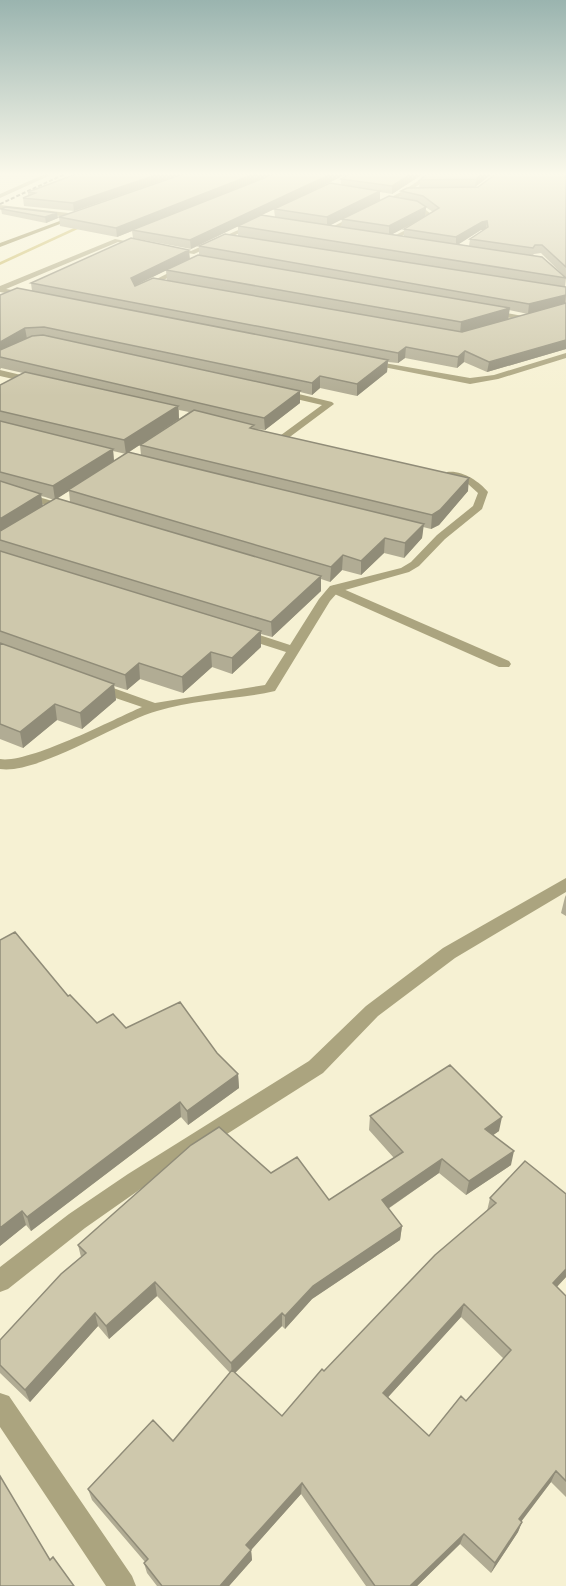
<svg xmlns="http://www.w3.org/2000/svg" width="566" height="1586" viewBox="0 0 566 1586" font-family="'Space Grotesk',sans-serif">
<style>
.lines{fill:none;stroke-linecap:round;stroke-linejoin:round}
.stream{fill:#c6b459;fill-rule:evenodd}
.service{fill:#aba47f;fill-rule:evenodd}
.minor{fill:#aba47f;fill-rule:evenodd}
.secondary{fill:#8a7f46;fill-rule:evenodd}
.rail{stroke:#6b6857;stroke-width:2;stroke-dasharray:4 2;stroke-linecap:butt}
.wall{fill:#b1ac94;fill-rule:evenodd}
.shaded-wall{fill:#908c78}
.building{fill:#cec8ac;stroke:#908c78;stroke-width:1.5;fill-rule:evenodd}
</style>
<rect width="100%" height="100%" fill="#f6f1d3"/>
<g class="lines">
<path class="stream" d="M 87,222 L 91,223 L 0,265 L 0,262 Z"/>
<path class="service" d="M 334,585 L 509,661 L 511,664 L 509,667 L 499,667 L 330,592 L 328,589 Z"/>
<path class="minor" d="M 45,174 L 53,174 L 0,198 L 0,194 Z
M 428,174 L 434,174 L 407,193 L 331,231 L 326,230 L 403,191 Z
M 406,204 L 421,206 L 436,218 L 392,241 L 388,241 L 388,239 L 429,218 L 417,208 L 406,206 Z
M 0,205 L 77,214 L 80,216 L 77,218 L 0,209 Z
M 254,223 L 259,224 L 194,254 L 167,250 L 170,248 L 191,251 Z
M 115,239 L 146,245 L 143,247 L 118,242 L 6,289 L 29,293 L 29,297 L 0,292 L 0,286 Z
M 182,266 L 187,267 L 144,291 L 137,289 Z
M 490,310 L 528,317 L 532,319 L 528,321 L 487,314 Z
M 566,353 L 566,358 L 498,379 L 470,384 L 363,363 L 367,360 L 470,378 L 494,375 Z
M 0,370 L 38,379 L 39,381 L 35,384 L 0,376 Z
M 282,390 L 332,402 L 334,404 L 283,442 L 277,442 L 277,438 L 322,405 L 279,395 L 278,393 Z
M 447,472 C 462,470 479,481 488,492 L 482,509 L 445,539 L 419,566 L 409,572 L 338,592 L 330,601 L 275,691 C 237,700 195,699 157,711 C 118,722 37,775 0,769 L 0,759 C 28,764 112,720 142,707 L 92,690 L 90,687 L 92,684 L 102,684 L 155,703 L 265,685 L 286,652 L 239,637 L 239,631 L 247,631 L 290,645 L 319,599 L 330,586 L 401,568 L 411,562 L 437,535 L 473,506 L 478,493 L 468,484 L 447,476 Z
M 0,486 L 70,506 L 71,508 L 66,511 L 0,492 Z
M 566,878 L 566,892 L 455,958 L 378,1016 L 323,1073 L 142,1188 L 85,1228 L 8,1289 L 0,1292 L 0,1267 L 69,1214 L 128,1174 L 309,1061 L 366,1006 L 443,948 Z
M 0,1393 L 9,1396 L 132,1576 L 136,1586 L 106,1586 L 0,1427 Z"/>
<path class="secondary" d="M 76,215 L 81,216 L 0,247 L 0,243 Z"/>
<path class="rail" d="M 0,204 L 65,174"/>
</g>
<path class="wall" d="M 182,174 L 74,211 L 24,206 L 23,198 L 28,196 L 28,192 Z
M 274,174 L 347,174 L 262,215 L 275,217 L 274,209 L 341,185 L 341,179 L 349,174 L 423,174 L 392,194 L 380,192 L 380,200 L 400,198 L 401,191 L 478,187 L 566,174 L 566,278 L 565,287 L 566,287 L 566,349 L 487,372 L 464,362 L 457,368 L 405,358 L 398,363 L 388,362 L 387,372 L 357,396 L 320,388 L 312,395 L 300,392 L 300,403 L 265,430 L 254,429 L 468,491 L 439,525 L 431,529 L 423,527 L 422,538 L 404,558 L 384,553 L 361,575 L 342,570 L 330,582 L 321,579 L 321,591 L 272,637 L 261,634 L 261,647 L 232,674 L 212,667 L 183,693 L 140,679 L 127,690 L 114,686 L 116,700 L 82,729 L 57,720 L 23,748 L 0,739 L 0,385 L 23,373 L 1,368 L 0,370 L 0,295 L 32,291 L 31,283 L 190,259 L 199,255 L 199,246 L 238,236 L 238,226 L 191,249 L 133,238 L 132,231 L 117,237 L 60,226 L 59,217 ZM 421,204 L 433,212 L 404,229 L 404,236 L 392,234 L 425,217 L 426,207 ZM 342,219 L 341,227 L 330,225 ZM 481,230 L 484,230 L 470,239 L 469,246 L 458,244 ZM 541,253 L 563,275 L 533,255 L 534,254 ZM 166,270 L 167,281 L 135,286 ZM 509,310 L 528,314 L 508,319 ZM 179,410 L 189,412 L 140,445 L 141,455 L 114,461 L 113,451 L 126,454 L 179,419 ZM 69,491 L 70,502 L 56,498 ZM 41,496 L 45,497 L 54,500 L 43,506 Z
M 427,174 L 492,174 L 475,187 L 419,188 L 420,180 Z
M 1,209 L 58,218 L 46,223 L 2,214 Z
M 566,895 L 566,916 L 561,913 L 565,897 Z
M 68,996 L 97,1023 L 126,1028 L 217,1053 L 238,1074 L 239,1088 L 188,1125 L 181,1117 L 31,1231 L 26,1225 L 0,1246 Z
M 370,1116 L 499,1131 L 493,1135 L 511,1165 L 466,1195 L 439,1173 L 388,1209 L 402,1226 L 400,1240 L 312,1299 L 285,1329 L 282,1326 L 235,1373 L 282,1416 L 324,1371 L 487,1211 L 490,1198 L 525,1161 L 566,1277 L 557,1287 L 566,1296 L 566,1497 L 551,1482 L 521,1521 L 522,1522 L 518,1532 L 491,1573 L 460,1544 L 417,1586 L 366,1586 L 301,1494 L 251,1550 L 252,1560 L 229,1586 L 157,1586 L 147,1573 L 144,1563 L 145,1562 L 92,1500 L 88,1489 L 173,1441 L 230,1373 L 157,1296 L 109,1339 L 98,1326 L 30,1402 L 0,1373 L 0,1340 L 81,1257 L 78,1245 L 271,1173 L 329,1200 L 394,1158 L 369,1130 ZM 461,1317 L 504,1359 L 466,1401 L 429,1436 L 388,1397 Z"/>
<path class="shaded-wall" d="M 159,174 L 182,174 L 74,211 L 73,203 Z
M 254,174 L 273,174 L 132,230 L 132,231 L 117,237 L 116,228 Z
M 331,174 L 347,174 L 191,249 L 190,240 Z
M 411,174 L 423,174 L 392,194 L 392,186 Z
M 482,174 L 492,174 L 475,187 L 476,179 Z
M 380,191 L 380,200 L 327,227 L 327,217 Z
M 426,207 L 425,217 L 389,236 L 389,226 Z
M 57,213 L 58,218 L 46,223 L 45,217 Z
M 487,221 L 486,230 L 481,230 L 456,246 L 456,237 L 482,222 Z
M 189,250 L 190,259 L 132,287 L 131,278 Z
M 566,295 L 565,304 L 528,314 L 529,304 Z
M 510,308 L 508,320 L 460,334 L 461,322 Z
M 25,328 L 27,339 L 0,354 L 0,342 Z
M 566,340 L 566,349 L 487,372 L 489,362 Z
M 406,347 L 405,358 L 398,363 L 398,353 Z
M 465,351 L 464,362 L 457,368 L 458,357 Z
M 388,360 L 387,372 L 357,396 L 357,384 Z
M 320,376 L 320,388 L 312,395 L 312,383 Z
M 300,391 L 300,403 L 265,430 L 264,418 Z
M 178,406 L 179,419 L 126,454 L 124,440 Z
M 113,449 L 114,462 L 55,500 L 53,486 Z
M 469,478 L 468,491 L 439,525 L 431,529 L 432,515 Z
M 41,494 L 43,508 L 0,535 L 0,519 Z
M 424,524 L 422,538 L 404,558 L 405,543 Z
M 385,538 L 384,553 L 361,575 L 361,561 Z
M 343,555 L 342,570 L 330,582 L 331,567 Z
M 321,576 L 321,591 L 272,637 L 271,622 Z
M 261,631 L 261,647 L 232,674 L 232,658 Z
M 211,652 L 212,667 L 183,693 L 182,677 Z
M 139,663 L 140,679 L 127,690 L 125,675 Z
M 114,684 L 116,700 L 82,729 L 80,713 Z
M 55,704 L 57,720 L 23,748 L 20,732 Z
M 238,1074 L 239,1088 L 188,1125 L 187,1111 Z
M 180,1102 L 181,1117 L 31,1231 L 27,1217 Z
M 502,1117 L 499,1131 L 482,1143 L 485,1129 Z
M 514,1151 L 511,1165 L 466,1195 L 469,1181 Z
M 442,1159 L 439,1173 L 380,1214 L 382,1200 Z
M 22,1211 L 26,1225 L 0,1246 L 0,1228 Z
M 402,1226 L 400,1240 L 312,1299 L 285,1329 L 285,1316 L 313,1286 Z
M 566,1269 L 566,1277 L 548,1296 L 553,1283 Z
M 155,1282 L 157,1296 L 109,1339 L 106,1326 Z
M 464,1304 L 461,1317 L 381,1405 L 383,1393 Z
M 95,1313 L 98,1326 L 30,1402 L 25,1390 Z
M 282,1313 L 282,1326 L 232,1376 L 231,1363 Z
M 556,1471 L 551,1482 L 515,1530 L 519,1519 Z
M 302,1483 L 301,1494 L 251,1550 L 252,1560 L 229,1586 L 220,1586 L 246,1545 Z
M 522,1522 L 518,1532 L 491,1573 L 495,1563 Z
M 464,1534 L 460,1544 L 417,1586 L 410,1586 Z"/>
<path class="building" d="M 76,174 L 159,174 L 73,203 L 23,198 L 35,193 L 28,192 Z
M 183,174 L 254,174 L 116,228 L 59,217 Z
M 274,174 L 331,174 L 190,240 L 132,230 Z
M 349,174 L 411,174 L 392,186 L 341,179 Z
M 427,174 L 482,174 L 476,179 L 420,180 Z
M 496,174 L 566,174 L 566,267 L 542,245 L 535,245 L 533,248 L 470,239 L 488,227 L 487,221 L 482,222 L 456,237 L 404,229 L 439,208 L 423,196 L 401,191 L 407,188 L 478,187 Z
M 330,183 L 380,191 L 327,217 L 274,209 Z
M 389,196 L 417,201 L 426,207 L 389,226 L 342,219 Z
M 6,207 L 57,213 L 45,217 L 1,209 Z
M 261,215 L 542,257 L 566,278 L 238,226 Z
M 225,234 L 566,287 L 566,295 L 529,304 L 199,246 Z
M 131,238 L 189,250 L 131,278 L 135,286 L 153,278 L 462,332 L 566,303 L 566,340 L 489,362 L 465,351 L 458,357 L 406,347 L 398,353 L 31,283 Z
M 198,255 L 510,308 L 461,322 L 166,270 Z
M 17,288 L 388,360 L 357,384 L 320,376 L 312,383 L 44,327 L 25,328 L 0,342 L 0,295 Z
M 43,335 L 300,391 L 264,418 L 0,357 L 0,350 L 32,336 Z
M 25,372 L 178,406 L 124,440 L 0,411 L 0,385 Z
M 194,410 L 254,425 L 250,428 L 469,478 L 440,510 L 432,515 L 140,445 Z
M 0,421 L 113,449 L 53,486 L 0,472 Z
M 128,452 L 424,524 L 405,543 L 385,538 L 361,561 L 343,555 L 331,567 L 68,490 Z
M 0,481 L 41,494 L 0,519 Z
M 56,498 L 321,576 L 271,622 L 0,540 L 0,531 Z
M 0,551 L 261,631 L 232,658 L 211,652 L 182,677 L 139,663 L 125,675 L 0,631 Z
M 0,643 L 114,684 L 80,713 L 55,704 L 20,732 L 0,724 Z
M 15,932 L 68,996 L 70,995 L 97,1023 L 113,1014 L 126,1028 L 180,1002 L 217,1053 L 238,1074 L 187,1111 L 180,1102 L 27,1217 L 22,1211 L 0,1228 L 0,940 Z
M 450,1065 L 502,1117 L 485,1129 L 514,1151 L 469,1181 L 442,1159 L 382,1200 L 402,1226 L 313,1286 L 285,1316 L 282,1313 L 231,1363 L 155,1282 L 106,1326 L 95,1313 L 25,1390 L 0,1365 L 0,1340 L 61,1274 L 86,1253 L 78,1245 L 191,1145 L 219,1127 L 271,1173 L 297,1157 L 329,1200 L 403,1152 L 370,1116 Z
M 525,1161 L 566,1194 L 566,1269 L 553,1283 L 566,1296 L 566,1481 L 556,1471 L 519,1519 L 522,1522 L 495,1563 L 464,1534 L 410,1586 L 375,1586 L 302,1483 L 246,1545 L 251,1550 L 220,1586 L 162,1586 L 144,1563 L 148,1559 L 88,1489 L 153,1420 L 173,1441 L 232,1370 L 282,1416 L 322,1369 L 324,1371 L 435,1255 L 496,1203 L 490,1198 ZM 464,1304 L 511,1350 L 466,1401 L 461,1396 L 429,1436 L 383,1393 Z
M 0,1476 L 50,1560 L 53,1557 L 74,1586 L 0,1586 Z"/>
<linearGradient id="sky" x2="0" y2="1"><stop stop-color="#9ab4af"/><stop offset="0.44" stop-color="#fbf9eb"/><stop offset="1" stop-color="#fbf9eb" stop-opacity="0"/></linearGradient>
<rect width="566" height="396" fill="url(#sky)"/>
</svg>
